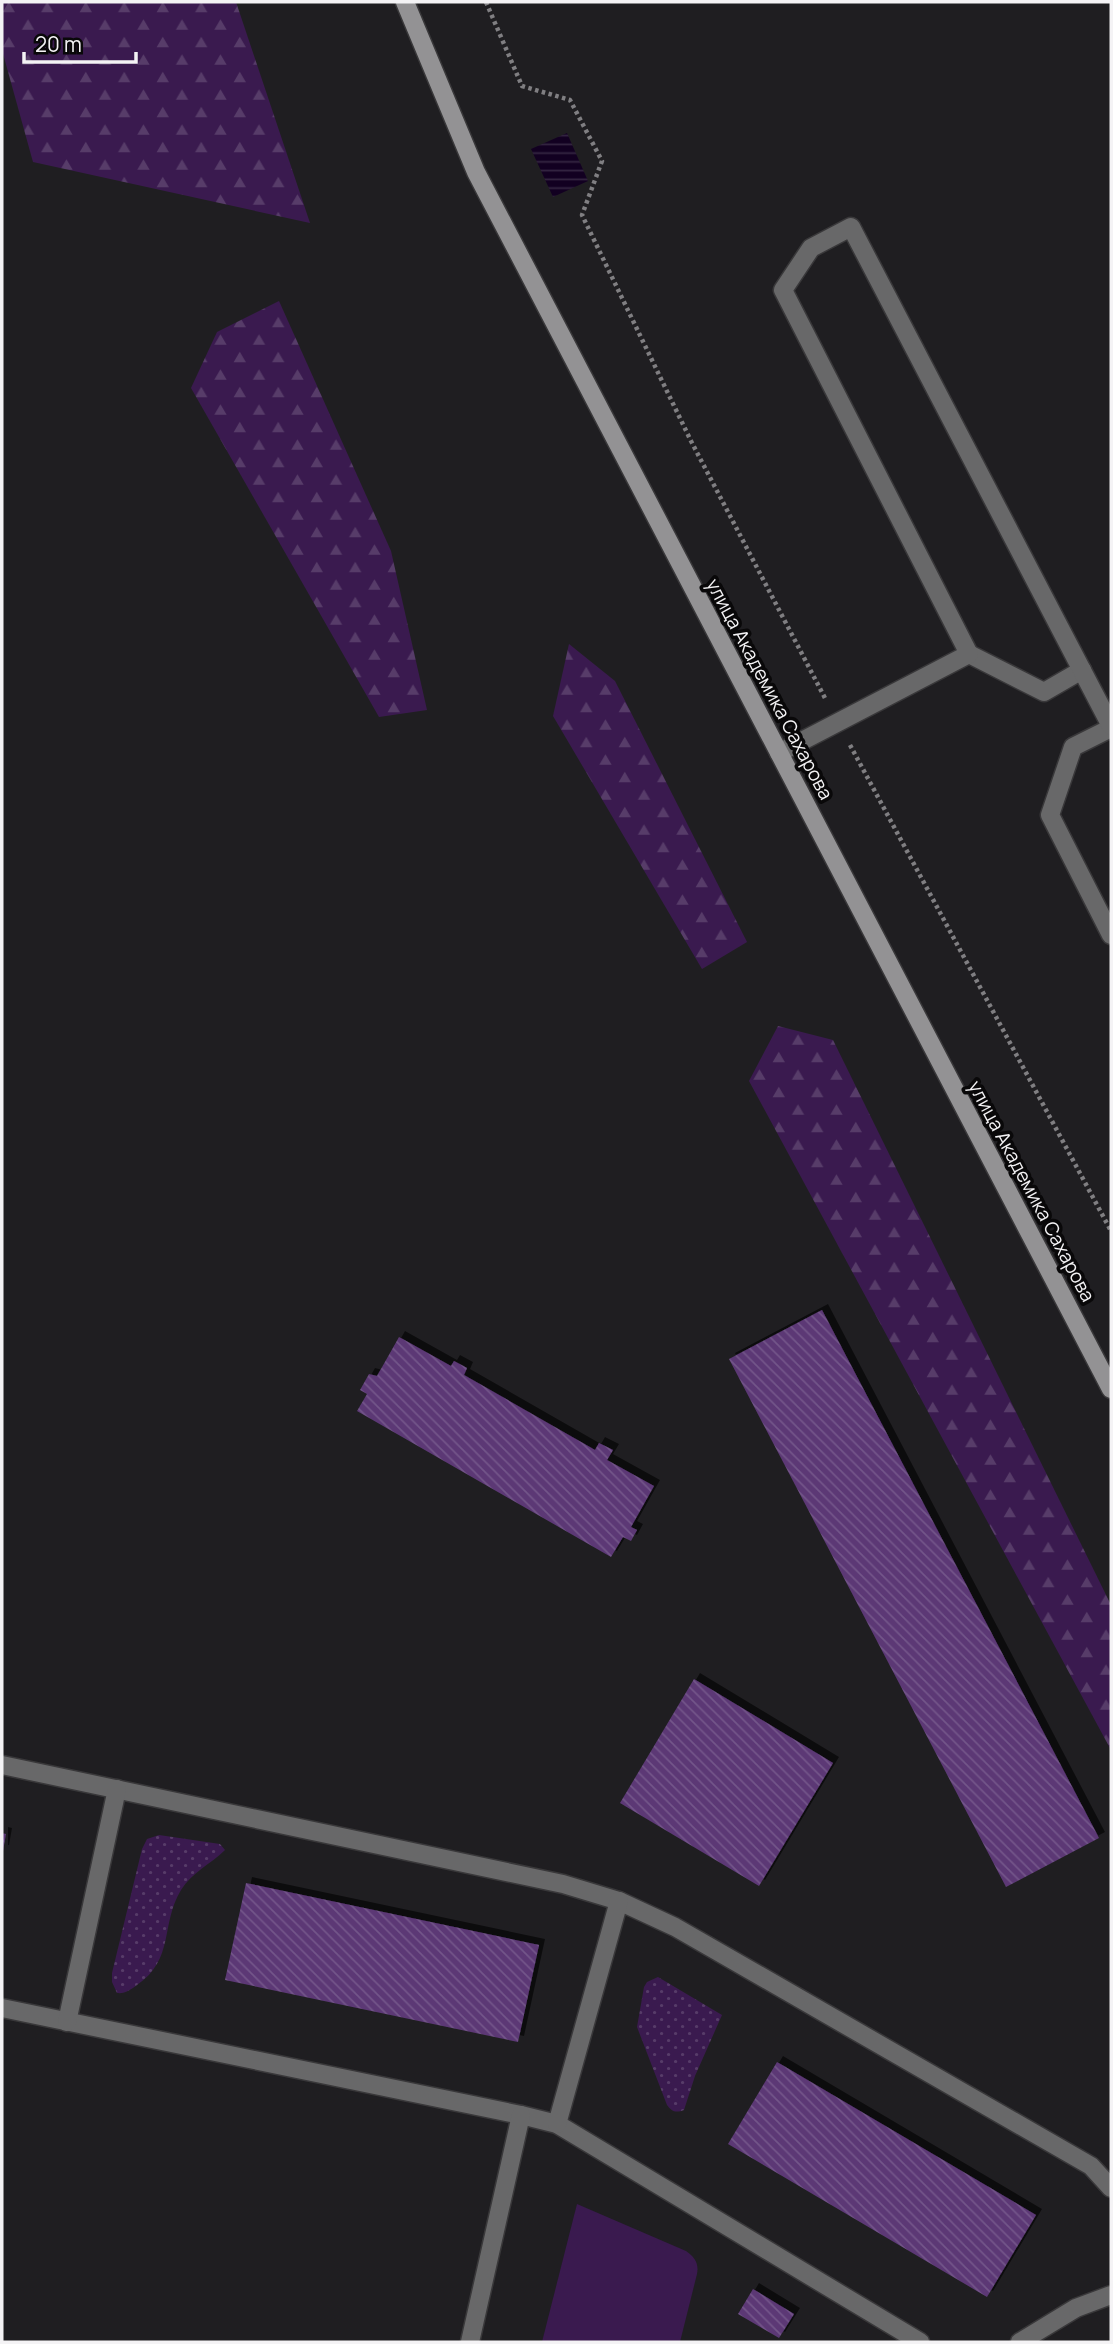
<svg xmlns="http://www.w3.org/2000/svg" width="1113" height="2344" font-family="Manrope,sans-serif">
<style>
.grass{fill:url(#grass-dots)}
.forest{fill:url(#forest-firs)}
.garden{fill:#3a1a4f}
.water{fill:url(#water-rules)}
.building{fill:url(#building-back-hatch);filter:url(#shadow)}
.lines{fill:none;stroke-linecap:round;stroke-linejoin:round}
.lane-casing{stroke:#39383a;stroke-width:21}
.street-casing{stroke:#39383a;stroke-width:21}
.secondary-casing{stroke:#39383a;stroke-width:21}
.path{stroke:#807f82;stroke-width:4.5;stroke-dasharray:3.5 3.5;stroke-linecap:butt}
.lane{stroke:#686869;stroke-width:18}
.street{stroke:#686869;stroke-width:18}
.secondary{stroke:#939294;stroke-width:18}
.labels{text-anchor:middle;stroke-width:7;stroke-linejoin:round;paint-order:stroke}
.street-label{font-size:19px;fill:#f4f3f5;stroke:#090809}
</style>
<defs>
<pattern id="grass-dots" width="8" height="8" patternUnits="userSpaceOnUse" patternTransform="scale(1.75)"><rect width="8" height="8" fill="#3a1a4f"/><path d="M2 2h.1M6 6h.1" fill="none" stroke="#573c69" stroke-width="1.8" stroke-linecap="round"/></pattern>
<pattern id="forest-firs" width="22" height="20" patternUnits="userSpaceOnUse" patternTransform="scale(1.75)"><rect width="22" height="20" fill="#3a1a4f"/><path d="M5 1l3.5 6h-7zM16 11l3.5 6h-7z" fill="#573c69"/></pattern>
<pattern id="water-rules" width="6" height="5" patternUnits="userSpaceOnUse" patternTransform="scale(1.75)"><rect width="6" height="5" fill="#120021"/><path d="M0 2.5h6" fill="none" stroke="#352642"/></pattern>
<pattern id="building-back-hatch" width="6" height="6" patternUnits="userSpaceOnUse" patternTransform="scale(1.75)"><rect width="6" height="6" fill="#5b3875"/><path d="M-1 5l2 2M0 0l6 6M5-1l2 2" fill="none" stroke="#735589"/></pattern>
<filter id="shadow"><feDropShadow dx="6" dy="-6" stdDeviation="0" flood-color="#0009"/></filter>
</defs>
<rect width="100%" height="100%" fill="#1f1e21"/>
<g class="grass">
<path d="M159 1835 220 1844 225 1850C211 1864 192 1872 181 1890 160 1925 175 1959 137 1985 130 1990 125 1994 117 1993L112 1982V1973L142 1849 147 1839Z"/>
<path d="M658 1977 722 2015 695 2076 684 2110C676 2113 672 2112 667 2105L637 2027 644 1987 647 1982Z"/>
</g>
<g class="forest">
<polygon points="2,2 236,2 310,223 33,162 2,50"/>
<polygon points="279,301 391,551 427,710 379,717 191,388 217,332"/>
<polygon points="569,644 615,681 747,942 702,969 553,716"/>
<polygon points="778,1026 833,1040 1111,1605 1111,1750 749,1081"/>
</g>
<path class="garden" d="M577 2204 686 2251C695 2257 699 2264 697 2274L680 2342H542Z"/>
<polygon class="water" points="567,133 588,181 553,197 531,149"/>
<g class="building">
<polygon points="822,1310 1099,1838 1006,1887 729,1359"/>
<polygon points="399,1337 451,1366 454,1361 467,1368 464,1375 595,1450 599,1443 613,1450 607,1460 654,1486 631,1527 637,1530 631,1541 623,1537 611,1557 357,1411 367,1394 360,1390 369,1374 377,1376"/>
<polygon points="694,1679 833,1763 759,1886 620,1803"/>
<polygon points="2,1833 6,1834 3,1851 2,1851"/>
<polygon points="246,1883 539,1945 518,2042 225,1980"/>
<polygon points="777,2062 1036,2215 987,2297 728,2144"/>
<polygon points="753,2289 794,2314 779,2338 738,2314"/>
</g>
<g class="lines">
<defs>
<g id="lane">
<polyline points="969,654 1044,692 1082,670"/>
<polyline points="1111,728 1073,747 1050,815 1111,935"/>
<polyline points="779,753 969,654 783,290 811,248 851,227 1111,726"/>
</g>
<g id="street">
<polyline points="2,1765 563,1884 619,1901 675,1927 1091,2166 1111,2188"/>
<polyline points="2,2008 521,2115 557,2124 920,2342"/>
<polyline points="67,2022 117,1789"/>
<polyline points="557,2124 619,1901"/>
<polyline points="470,2342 521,2115"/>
<polyline points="1020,2342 1076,2308 1111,2295"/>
</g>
<polyline id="secondary" points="405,2 476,172 1111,1389"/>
</defs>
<use href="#lane" class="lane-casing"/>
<use href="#street" class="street-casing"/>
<use href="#secondary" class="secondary-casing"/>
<g class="path">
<polyline points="486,2 522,86 570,100 602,161 582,215 691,441 826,700"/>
<polyline points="850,745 1111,1231"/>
</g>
<use href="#lane" class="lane"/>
<use href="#street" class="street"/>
<use href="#secondary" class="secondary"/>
</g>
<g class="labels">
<g class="street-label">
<text transform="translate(770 689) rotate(62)" y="7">улица Академика Сахарова</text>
<text transform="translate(1032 1191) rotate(62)" y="7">улица Академика Сахарова</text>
</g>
</g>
<rect width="1113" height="2344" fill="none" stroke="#f4f3f5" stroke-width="7"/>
<path d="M24 52v10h112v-10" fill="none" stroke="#f4f3f5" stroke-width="3.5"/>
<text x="35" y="52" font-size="21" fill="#f4f3f5" stroke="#090809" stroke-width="5" paint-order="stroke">20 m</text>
</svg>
